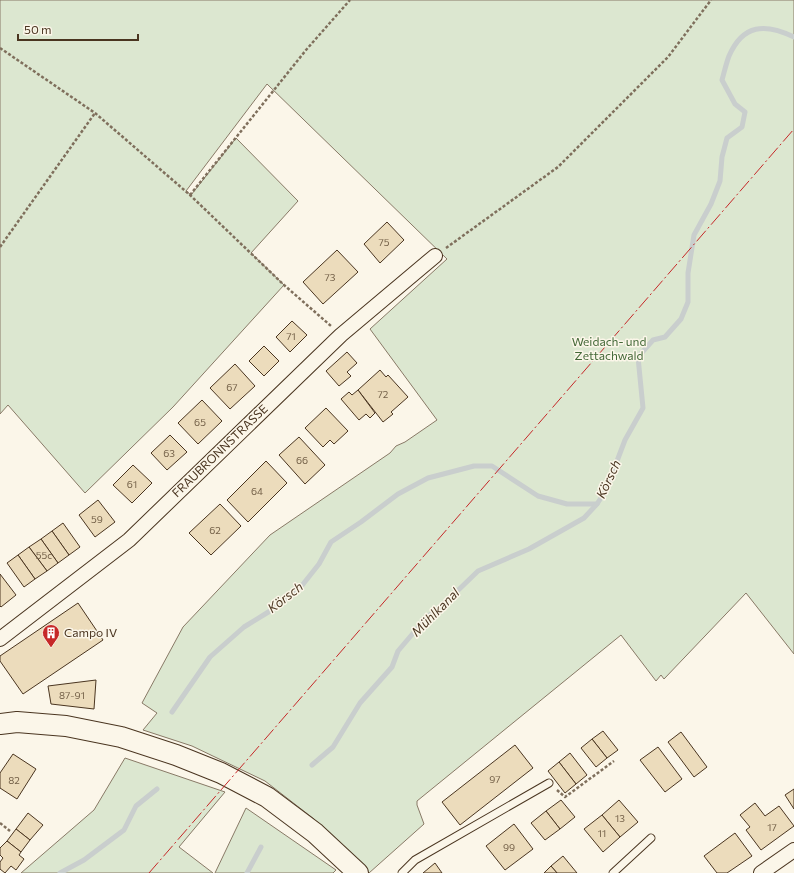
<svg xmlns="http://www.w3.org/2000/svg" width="794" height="873" font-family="Commissioner,sans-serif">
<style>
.green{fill:#dce7d0;stroke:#887966}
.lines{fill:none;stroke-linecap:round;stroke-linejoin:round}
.stream{stroke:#c9cecd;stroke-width:5}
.building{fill:#ecdcbc;stroke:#4a3520}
.service-casing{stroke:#4a3520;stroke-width:9}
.minor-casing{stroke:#4a3520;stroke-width:16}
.secondary-casing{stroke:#4a3520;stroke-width:22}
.path{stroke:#7f6f5c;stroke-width:2.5;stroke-dasharray:3 2;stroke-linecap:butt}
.service{stroke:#fbf6e9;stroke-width:7}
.minor{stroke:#fbf6e9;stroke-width:14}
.secondary{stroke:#fbf6e9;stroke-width:20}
.power{stroke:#c62828;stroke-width:1;stroke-dasharray:14 3 2 3;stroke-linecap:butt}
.labels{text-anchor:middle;stroke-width:3;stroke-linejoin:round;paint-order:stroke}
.number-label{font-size:10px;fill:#725f47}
.park-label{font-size:12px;fill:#436837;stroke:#fbf6e9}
.street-label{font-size:12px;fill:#4a3520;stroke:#fbf6e9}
.poi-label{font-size:12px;fill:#4a3520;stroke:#fbf6e9;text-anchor:start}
.water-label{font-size:13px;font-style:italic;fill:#4a3520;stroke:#fbf6e9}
</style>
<rect width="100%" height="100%" fill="#fbf6e9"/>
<g class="green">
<polygon points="0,0 794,0 794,654 746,593 664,679 661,675 656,681 621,635 417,801 417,805 424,824 369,873 314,819 265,781 192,746 143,730 157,713 142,703 183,627 270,535 390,453 396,446 405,442 437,420 370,329 447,259 267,84 186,191 191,195 236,138 298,201 251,253 284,285 173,407 85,493 8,405 0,414"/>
<polygon points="125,758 225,792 179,847 213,873 21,873 94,810"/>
<polygon points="246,808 336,870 333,873 215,873"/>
</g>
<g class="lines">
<g class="stream">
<path d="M172 712 210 657 244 627 270 611 300 588 319 564 331 542 361 522 398 494 428 478 474 466H492L538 496 567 504H597L606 490 625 440 643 408 638 357 653 340 665 337 681 319 688 302V273L694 235 711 204 720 181 722 157 727 138 742 127 745 112 735 104 722 80C724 73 726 64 729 56 743 24 765 23 794 37"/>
<polyline points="312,765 333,747 360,703 392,667 398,651 426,618 446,602 478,571 529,549 584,518 597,504"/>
<polyline points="60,873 84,860 124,830 136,806 157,789"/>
<polyline points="247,873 261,847"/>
</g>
</g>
<g class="building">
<polygon points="387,222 404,240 380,263 364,244"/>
<polygon points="337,250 358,272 323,304 303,282"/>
<polygon points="292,321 307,335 290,352 276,337"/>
<polygon points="264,346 279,361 264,376 249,361"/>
<polygon points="347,352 357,363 347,372 351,376 339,386 326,371"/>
<polygon points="235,364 255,386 230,409 210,388"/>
<polygon points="380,370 386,377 388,375 408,397 391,412 393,414 383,422 358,390"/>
<polygon points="358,390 375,413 370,418 366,414 359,420 341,399 349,392 352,395"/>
<polygon points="202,400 222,421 198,444 178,423"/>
<polygon points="326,408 348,431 334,444 330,440 323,447 305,428"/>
<polygon points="170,435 187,452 167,470 151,453"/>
<polygon points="299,437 325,465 305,484 279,455"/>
<polygon points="266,461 287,483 248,522 227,500"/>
<polygon points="133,465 152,483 132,503 113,485"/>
<polygon points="98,500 115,522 95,537 79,515"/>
<polygon points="220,504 241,526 211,555 189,533"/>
<polygon points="63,523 80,547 69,555 52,531"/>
<polygon points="52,531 69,555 58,563 41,539"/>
<polygon points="41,539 58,563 47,571 29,547"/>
<polygon points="29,547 47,571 35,579 18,555"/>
<polygon points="18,555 35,579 24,587 7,563"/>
<polygon points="0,574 16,595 1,607 0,606"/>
<polygon points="78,603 103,640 23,694 0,661 0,656"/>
<polygon points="96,680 94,709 51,704 48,686"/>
<polygon points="603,731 618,750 607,758 592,739"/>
<polygon points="681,732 707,767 694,777 668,742"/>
<polygon points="592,739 607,758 596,767 581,748"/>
<polygon points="515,745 533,768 460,825 442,802"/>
<polygon points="658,747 682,779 665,792 640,760"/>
<polygon points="570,753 587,775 576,784 559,762"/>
<polygon points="13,754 36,769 17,799 0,788 0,773"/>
<polygon points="559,762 576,784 565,793 548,771"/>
<polygon points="794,789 794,809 785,795"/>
<polygon points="561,800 575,817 560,829 546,811"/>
<polygon points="619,800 638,822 620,837 602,815"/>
<polygon points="755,803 765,816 779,806 794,826 761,850 746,830 750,827 740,815"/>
<polygon points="546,811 560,829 545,840 531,823"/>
<polygon points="28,813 43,825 30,840 16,829"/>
<polygon points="602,815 620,837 603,852 584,829"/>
<polygon points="514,824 533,849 505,870 486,846"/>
<polygon points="16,829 30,840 21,852 7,841"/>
<polygon points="735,833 752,856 727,873 717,873 704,856"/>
<polygon points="7,841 21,852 19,855 24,859 16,870 11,866 5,873 0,869 0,862 3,858 0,855 0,848"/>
<polygon points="563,856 577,873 557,873 551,866"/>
<polygon points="435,863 442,873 423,873"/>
<polygon points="551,866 557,873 544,873"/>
</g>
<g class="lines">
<defs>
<g id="service">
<polyline points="402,873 415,860 549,783"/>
<polyline points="613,873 651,838"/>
</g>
<g id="minor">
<polyline points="0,639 129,540 341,335 435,256"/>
<polyline points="761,873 794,850"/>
</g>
<polyline id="secondary" points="0,724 17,722 66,726 121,737 176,755 221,773 267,797 315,833 358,873"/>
</defs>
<use href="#service" class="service-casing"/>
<use href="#minor" class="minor-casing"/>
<use href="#secondary" class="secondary-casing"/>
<g class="path">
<polyline points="0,48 95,113 190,195 284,285 331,326"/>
<polyline points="190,195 306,50 350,0"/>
<polyline points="0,247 95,113"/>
<polyline points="446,248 558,167 668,57 711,0"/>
<polyline points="557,790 565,797 614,761"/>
<polyline points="0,823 10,831"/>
</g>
<use href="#service" class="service"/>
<use href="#minor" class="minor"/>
<use href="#secondary" class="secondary"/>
<polyline class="power" points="149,873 794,129"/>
</g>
<defs>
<symbol id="building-pin" viewBox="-11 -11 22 30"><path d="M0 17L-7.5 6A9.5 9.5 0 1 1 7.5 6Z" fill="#c62828" stroke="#fbf6e9"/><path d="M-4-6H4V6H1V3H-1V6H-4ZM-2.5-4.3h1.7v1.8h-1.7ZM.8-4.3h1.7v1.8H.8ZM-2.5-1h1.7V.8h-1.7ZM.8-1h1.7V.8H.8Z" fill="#fff"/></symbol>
</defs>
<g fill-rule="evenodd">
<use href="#building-pin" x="41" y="623" width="20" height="27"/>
</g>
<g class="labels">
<g class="number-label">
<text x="384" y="246">75</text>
<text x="330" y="281">73</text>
<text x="291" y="340">71</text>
<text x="232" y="391">67</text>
<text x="383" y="398">72</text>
<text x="200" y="426">65</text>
<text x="169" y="457">63</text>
<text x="302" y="464">66</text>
<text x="132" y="488">61</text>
<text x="257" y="495">64</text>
<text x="97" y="523">59</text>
<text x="215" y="534">62</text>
<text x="44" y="559">55c</text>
<text x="72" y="699">87-91</text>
<text x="495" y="783">97</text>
<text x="14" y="784">82</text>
<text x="620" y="822">13</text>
<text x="772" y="831">17</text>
<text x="602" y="837">11</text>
<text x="509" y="851">99</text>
</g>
<g class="park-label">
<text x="609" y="346">Weidach- und<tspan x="609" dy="14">Zettachwald</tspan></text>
</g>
<g class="street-label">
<text transform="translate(220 451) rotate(-44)" y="4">FRAUBRONNSTRASSE</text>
</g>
<g class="poi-label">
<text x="64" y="637">Campo IV</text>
</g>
<g class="water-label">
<text transform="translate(608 479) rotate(-65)" y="5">Körsch</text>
<text transform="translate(285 597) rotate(-38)" y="5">Körsch</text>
<text transform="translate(435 612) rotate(-45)" y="5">Mühlkanal</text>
</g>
</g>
<path d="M18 34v6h120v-6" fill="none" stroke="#4a3520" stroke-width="2"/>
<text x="24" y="34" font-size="12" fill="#4a3520" stroke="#fbf6e9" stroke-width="3" paint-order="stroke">50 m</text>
</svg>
